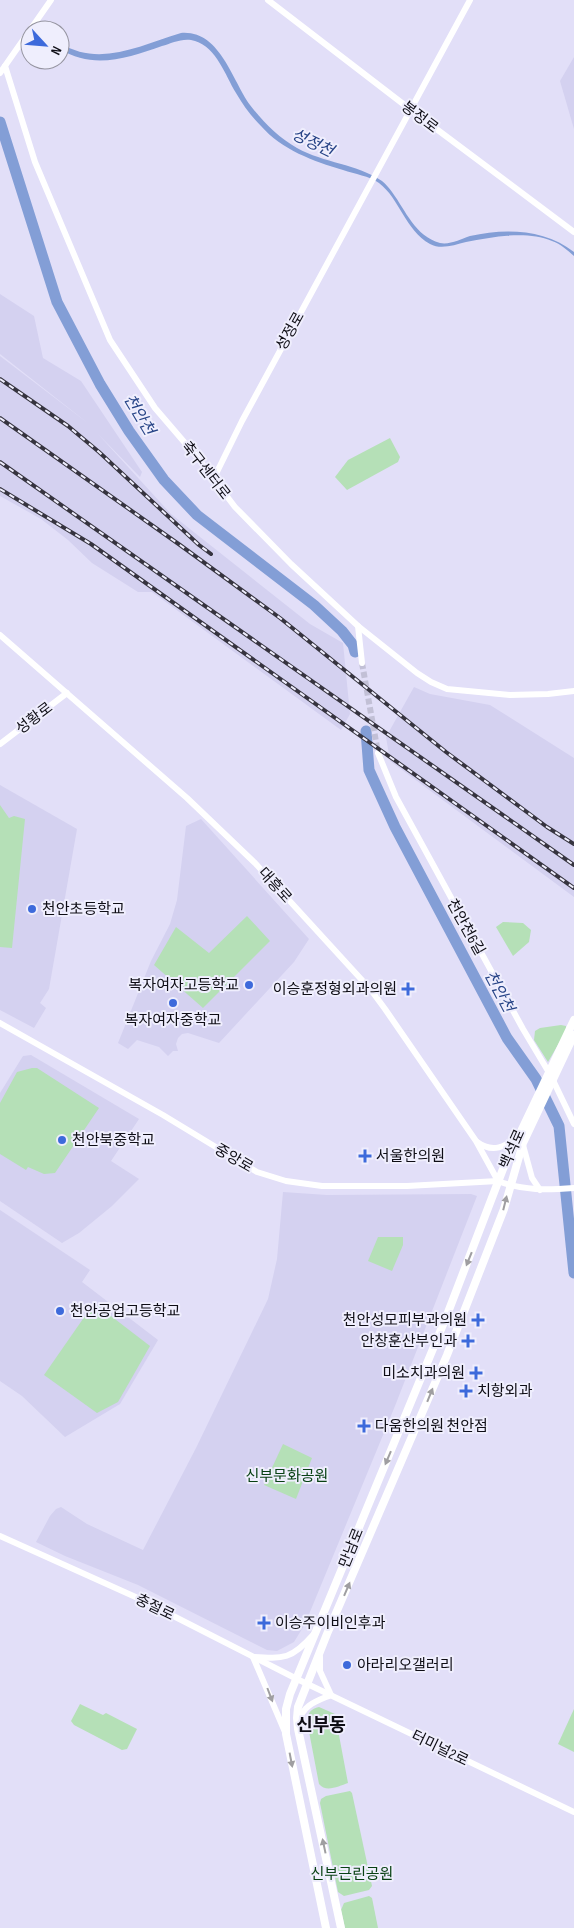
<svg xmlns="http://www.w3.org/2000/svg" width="574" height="1928" font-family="'Sofia Sans Condensed','Noto Sans KR',sans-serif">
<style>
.built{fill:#d4d1f0}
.green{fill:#b5e0b7}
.water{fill:#839ed6}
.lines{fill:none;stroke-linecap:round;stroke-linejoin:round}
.river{stroke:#839ed6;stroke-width:11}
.tertiary-tunnel{stroke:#c2c0d6;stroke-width:6;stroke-dasharray:6 3;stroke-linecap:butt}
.tertiary{stroke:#fff;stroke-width:6}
.secondary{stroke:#fff;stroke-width:8}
.rail-casing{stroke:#36343f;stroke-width:4}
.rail{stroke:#efeefd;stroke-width:2;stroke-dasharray:5.5;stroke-linecap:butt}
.oneway{fill:#9f9ea1}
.poi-dot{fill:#3d6adb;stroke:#efeefd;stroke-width:2}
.labels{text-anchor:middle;stroke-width:4;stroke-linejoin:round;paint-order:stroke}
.street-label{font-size:15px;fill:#0e0d15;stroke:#efeefd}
.poi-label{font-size:15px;fill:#0e0d15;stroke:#efeefd;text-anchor:start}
.park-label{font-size:15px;fill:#084113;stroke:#efeefd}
.water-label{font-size:16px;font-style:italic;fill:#274487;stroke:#efeefd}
.quarter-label{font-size:18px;font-weight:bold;fill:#0e0d15;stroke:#efeefd}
</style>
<rect width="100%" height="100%" fill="#e2dff8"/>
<g class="built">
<polygon points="574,57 574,129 560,81"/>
<polygon points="0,294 34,316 43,358 81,381 142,472 140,477 98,434 171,514 310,624 343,643 350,714 341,730 152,592 138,592 92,563 68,540 41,519 0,496 0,356 89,424 0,354"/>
<polygon points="414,687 430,694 490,705 574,758 574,897 390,761 386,737"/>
<polygon points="0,785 77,829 49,989 40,1003 46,1008 34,1028 0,1010"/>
<polygon points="201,819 309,939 294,962 219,1043 188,1033 182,1034 178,1038 176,1044 178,1051 173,1051 168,1056 159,1047 137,1040 128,1049 118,1043 151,961 170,924 177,900 186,826"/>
<polygon points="31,1055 139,1119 111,1161 139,1179 112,1206 79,1233 62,1243 0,1201 0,1093 23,1056"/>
<polygon points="283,1192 327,1195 471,1194 477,1196 395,1406 305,1624 294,1642 277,1651 267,1650 138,1585 65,1556 36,1542 50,1516 56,1509 61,1507 87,1524 143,1550 196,1448 268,1299 277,1259"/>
<polygon points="0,1210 90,1270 82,1282 158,1340 120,1404 65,1437 22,1396 0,1381"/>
</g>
<g class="green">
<polygon points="390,438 400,457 398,462 347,490 335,477 348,460"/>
<polygon points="0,805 9,818 14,816 25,819 12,948 0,947"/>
<polygon points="247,916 270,941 203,1008 154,965 176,927 209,953"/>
<polygon points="503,922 523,923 531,930 529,942 513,956 496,927"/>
<polygon points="561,1025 566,1026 566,1031 548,1062 534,1040 535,1031 540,1028"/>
<polygon points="32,1068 37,1068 99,1108 55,1173 44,1174 28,1167 26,1170 0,1154 0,1103 17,1072"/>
<polygon points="378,1237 403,1237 403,1245 392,1271 368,1261"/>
<polygon points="94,1303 150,1346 118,1402 97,1413 44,1375"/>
<polygon points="283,1444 312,1458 296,1499 264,1485"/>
<polygon points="80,1704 103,1715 106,1713 137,1729 127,1749 122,1750 74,1725 71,1721"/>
<path d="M319 1707 335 1714 348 1783C339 1786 326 1793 319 1784L307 1721C308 1712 311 1709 319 1707Z"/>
<polygon points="574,1709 574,1752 558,1744"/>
<polygon points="350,1791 352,1793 372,1886 369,1890 344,1896 338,1892 320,1803 321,1799 326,1796"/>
<polygon points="369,1896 372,1898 378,1928 345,1928 341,1910 344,1903"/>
</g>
<path class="water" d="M181 33C220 30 232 80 250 105 263 122 279 138 297 148 324 163 357 164 382 181 386 184 389 188 392 192 406 211 415 236 440 243 450 245 461 239 470 236 505 228 545 229 574 252V256C567 250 561 244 552 241 526 230 493 237 466 242 454 245 441 250 430 244 405 230 400 199 379 183 369 176 355 174 343 170 313 161 282 150 261 126 251 116 243 105 236 93 225 75 217 48 195 41 184 37 172 43 162 46 128 58 93 70 60 49V43C100 68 140 45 181 33Z"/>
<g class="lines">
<g class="river">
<polyline points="0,122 57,302 100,384 129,431 164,480 197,515 314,605 342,631 353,645 355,652"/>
<polyline points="366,731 369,770 395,827 507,1038 536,1079 559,1126 574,1273"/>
</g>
<polyline class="tertiary-tunnel" points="362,663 378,753"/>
<g class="tertiary">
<polyline points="268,0 411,110 574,232"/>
<polyline points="5,66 35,162 110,340 155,408 197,457 235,507 291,564 358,626 417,673 431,682 447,689 510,695 548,694 574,691"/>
<polyline points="0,73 51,0"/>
<polyline points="213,480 242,421 470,0"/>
<polyline points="358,626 362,663"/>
<polyline points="0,635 187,798 255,863 371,990 385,1009 476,1141 498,1181"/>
<polyline points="0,744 67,693"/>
<polyline points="378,753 396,797 523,1029 551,1076 574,1124"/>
<path d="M0 1023 163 1115 257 1172 286 1181 322 1186H407L498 1181C523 1191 548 1190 574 1188"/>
<path d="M477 1142C492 1153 507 1148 517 1134"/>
<polyline points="523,1145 532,1178 540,1190"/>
<polyline points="0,1536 140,1599 297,1679 574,1812"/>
<path d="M299 1722C302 1705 317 1701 331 1695L320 1671V1657"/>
<path d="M285 1732 253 1657C284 1659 292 1659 313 1635"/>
</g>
<g class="secondary">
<polyline points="326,1928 286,1734 286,1709 290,1694 447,1315 503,1169 574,1020"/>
<polyline points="341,1928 298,1729 297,1718 298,1707 327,1634 447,1355 504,1209 523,1143 574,1035"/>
</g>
<defs>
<g id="rail">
<polyline points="0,379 68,426 99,452 199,545 211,554"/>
<polyline points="0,418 180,545 280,618 446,752 547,827 574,844"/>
<polyline points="0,462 574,865"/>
<polyline points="0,489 91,544 574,888"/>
</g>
</defs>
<use href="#rail" class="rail-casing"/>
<use href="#rail" class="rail"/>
</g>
<defs><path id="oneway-solid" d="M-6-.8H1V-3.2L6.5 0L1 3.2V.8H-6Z" transform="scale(1.25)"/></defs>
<g class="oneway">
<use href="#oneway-solid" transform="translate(505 1203) rotate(-76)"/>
<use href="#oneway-solid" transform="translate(469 1259) rotate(112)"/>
<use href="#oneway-solid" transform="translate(430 1395) rotate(-68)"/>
<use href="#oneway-solid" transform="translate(388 1458) rotate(113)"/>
<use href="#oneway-solid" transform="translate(347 1589) rotate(-67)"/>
<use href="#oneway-solid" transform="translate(270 1695) rotate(69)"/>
<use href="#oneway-solid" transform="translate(291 1760) rotate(79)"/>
<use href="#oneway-solid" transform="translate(324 1846) rotate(-102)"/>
</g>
<g class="poi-dot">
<circle cx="32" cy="909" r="5"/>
<circle cx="249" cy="985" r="5"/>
<path d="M405.5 981.5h5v5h5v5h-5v5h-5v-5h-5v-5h5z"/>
<circle cx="173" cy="1003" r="5"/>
<circle cx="62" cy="1140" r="5"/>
<path d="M362.5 1148.5h5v5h5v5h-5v5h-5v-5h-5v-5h5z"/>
<circle cx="60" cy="1311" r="5"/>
<path d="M475.5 1312.5h5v5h5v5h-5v5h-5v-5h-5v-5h5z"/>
<path d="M465.5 1333.5h5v5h5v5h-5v5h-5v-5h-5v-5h5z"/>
<path d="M473.5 1365.5h5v5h5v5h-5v5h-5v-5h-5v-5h5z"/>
<path d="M463.5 1383.5h5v5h5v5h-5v5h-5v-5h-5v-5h5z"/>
<path d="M361.5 1418.5h5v5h5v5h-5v5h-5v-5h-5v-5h5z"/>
<path d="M261.5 1615.5h5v5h5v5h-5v5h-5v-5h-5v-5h5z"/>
<circle cx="347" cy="1665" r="5"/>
</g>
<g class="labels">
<g class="street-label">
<text transform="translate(420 117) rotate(37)" y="5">봉정로</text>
<text transform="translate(290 331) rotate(-61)" y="5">성정로</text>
<text transform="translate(206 470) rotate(52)" y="5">축구센터로</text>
<text transform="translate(34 718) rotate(-37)" y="5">성황로</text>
<text transform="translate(275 885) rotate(48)" y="5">대흥로</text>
<text transform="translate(466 927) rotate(61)" y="5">천안천6길</text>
<text transform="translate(512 1149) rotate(-66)" y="5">백석로</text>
<text transform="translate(234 1158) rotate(30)" y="5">중앙로</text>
<text transform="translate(351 1548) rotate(-68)" y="5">만남로</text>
<text transform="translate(155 1607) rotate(26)" y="5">충절로</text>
<text transform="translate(440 1748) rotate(26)" y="5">터미널2로</text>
</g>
<g class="poi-label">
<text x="42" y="914">천안초등학교</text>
<text x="239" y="990" text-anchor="end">복자여자고등학교</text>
<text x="397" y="994" text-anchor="end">이승훈정형외과의원</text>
<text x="173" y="1025" text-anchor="middle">복자여자중학교</text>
<text x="72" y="1145">천안북중학교</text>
<text x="376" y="1161">서울한의원</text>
<text x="70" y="1316">천안공업고등학교</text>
<text x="467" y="1325" text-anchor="end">천안성모피부과의원</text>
<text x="457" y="1346" text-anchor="end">안창훈산부인과</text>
<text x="465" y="1378" text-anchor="end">미소치과의원</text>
<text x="477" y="1396">치항외과</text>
<text x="375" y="1431">다움한의원 천안점</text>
<text x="275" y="1628">이승주이비인후과</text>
<text x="357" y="1670">아라리오갤러리</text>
</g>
<g class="park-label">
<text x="287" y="1481">신부문화공원</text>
<text x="352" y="1879">신부근린공원</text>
</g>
<g class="water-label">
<text transform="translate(313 142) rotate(26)" y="6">성정천</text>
<text transform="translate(140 414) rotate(59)" y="6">천안천</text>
<text transform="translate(500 991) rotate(62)" y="6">천안천</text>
</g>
<g class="quarter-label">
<text x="321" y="1731">신부동</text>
</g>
</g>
<g transform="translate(45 45) rotate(116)"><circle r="24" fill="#efeefd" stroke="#9594a0"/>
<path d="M0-4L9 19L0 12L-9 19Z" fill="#3d6adb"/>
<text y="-8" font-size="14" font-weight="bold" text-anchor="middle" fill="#0e0d15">N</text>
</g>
</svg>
